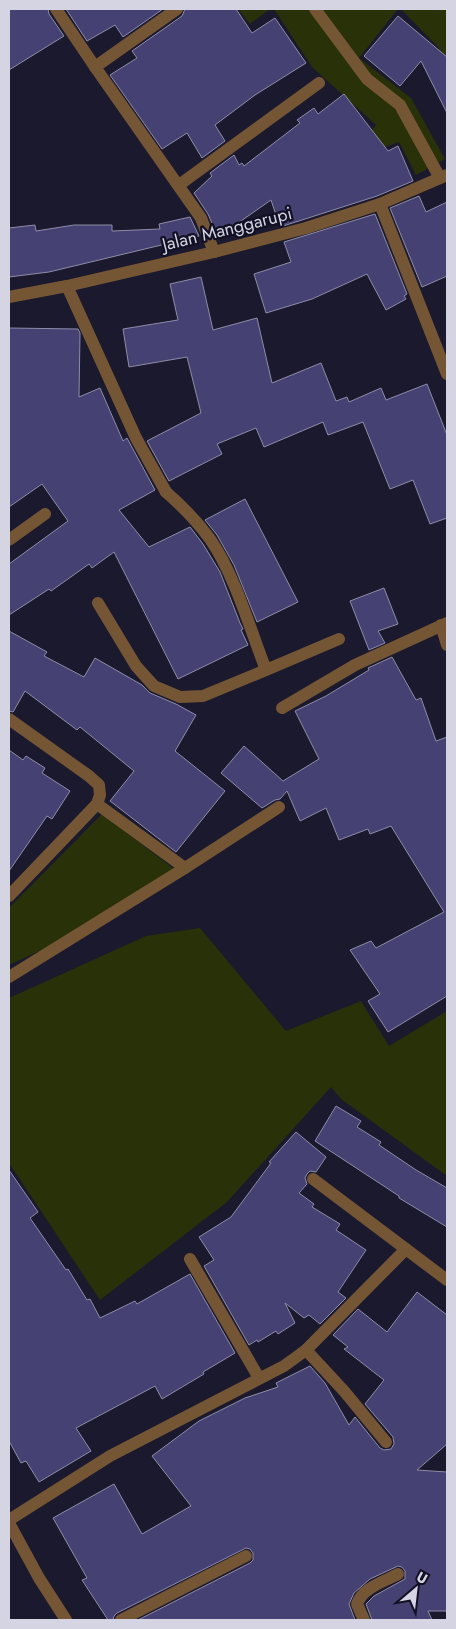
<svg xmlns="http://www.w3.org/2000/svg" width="456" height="1629" font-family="Jost,sans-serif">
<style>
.green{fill:#283107}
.building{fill:#464173;stroke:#8e8da8}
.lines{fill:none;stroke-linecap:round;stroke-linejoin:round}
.lane{stroke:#755634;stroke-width:12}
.street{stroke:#755634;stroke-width:12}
.labels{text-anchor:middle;stroke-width:4.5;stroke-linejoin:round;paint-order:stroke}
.street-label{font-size:18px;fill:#d4d4e3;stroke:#121024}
</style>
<rect width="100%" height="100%" fill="#1b192e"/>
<g class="green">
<polygon points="238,9 270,9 250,24"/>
<polygon points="274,9 398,9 359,58 411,98 445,159 416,175 399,142 374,151 365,138 376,125 312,67"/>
<polygon points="401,9 447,9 447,54 443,57 438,47"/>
<polygon points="102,814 178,872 111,918 9,965 9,908"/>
<polygon points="200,928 286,1031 361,1001 389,1046 447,1011 447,1176 341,1099 331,1087 227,1202 100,1300 9,1163 9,998 146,936"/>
</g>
<g class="building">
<polygon points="9,9 48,9 49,14 64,36 9,70"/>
<polygon points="66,9 163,9 123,37 115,25 87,41"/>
<polygon points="185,9 236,9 252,33 275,18 306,63 255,95 215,125 225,141 202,158 187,133 162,149 110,75 137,58 132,51 182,16"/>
<polygon points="398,16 447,57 447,113 421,61 400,86 364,56"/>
<polygon points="344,94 388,151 398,146 413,181 377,196 280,227 271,200 218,237 208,214 194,193 212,176 210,173 234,155 239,165 242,163 244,166 300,123 297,120 314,108 318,114"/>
<polygon points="419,196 426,212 447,202 447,276 422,287 390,208"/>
<polygon points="375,214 407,294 404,296 406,299 386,310 367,274 312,299 266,313 254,274 291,262 284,242"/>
<polygon points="190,217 199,236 49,272 9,277 9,228 35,225 36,231 74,225 112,225 112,231 160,229 159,224"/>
<polygon points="201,277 213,330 257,318 272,383 321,363 336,401 347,397 349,402 381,388 386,400 427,384 447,435 447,518 430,524 413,480 390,489 363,422 328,435 323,422 264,447 256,428 217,444 222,454 169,481 147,441 201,413 187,357 129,367 123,329 178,320 170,284"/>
<polygon points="9,328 78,329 80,333 79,397 100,388 123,441 127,438 155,490 119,510 149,547 190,527 203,544 220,572 240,623 243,629 241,630 248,645 178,679 114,552 92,568 89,564 51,591 49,589 9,615 9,564 68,521 42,484 9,507"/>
<polygon points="245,499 298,602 257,622 234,565 217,535 205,520"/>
<polygon points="384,588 398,624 378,631 385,643 369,650 350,601"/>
<polygon points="9,631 47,652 44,656 84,677 95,658 142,685 150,693 176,704 196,715 175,751 225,791 176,852 110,801 134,771 80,727 77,730 25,691 13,712 9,711"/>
<polygon points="392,657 416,700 421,698 436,741 447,737 447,996 388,1032 368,1001 380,994 350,950 371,941 376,948 444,912 391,826 370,834 368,829 339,840 326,808 300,821 287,791 280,799 275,800 262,808 221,773 244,746 283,781 319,759 295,711 326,696 369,670 368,668"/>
<polygon points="9,750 23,760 26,756 45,768 42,773 70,791 52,819 47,816 9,871"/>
<polygon points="336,1106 361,1121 357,1127 381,1142 379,1145 416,1170 447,1188 447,1227 399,1198 399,1196 315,1141"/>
<polygon points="296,1132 326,1157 316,1172 310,1171 307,1174 305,1178 307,1184 299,1193 314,1204 312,1207 340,1224 336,1230 366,1250 338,1292 346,1298 320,1324 309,1315 304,1318 285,1303 295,1323 278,1334 276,1331 258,1342 257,1340 249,1345 204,1266 214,1260 199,1237 231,1217 271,1163 269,1162"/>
<polygon points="9,1170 38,1212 30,1218 66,1270 68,1269 87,1300 90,1299 100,1318 135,1301 137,1304 190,1274 235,1353 203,1372 204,1374 162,1399 155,1386 76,1428 91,1451 39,1482 26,1461 21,1463 9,1441"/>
<polygon points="417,1292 447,1315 447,1444 417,1470 447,1472 447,1611 428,1611 432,1620 372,1620 366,1604 374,1596 405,1579 405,1571 402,1567 398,1566 370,1579 354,1593 349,1604 355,1620 138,1620 250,1563 253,1560 253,1553 250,1549 246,1548 117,1613 114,1616 113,1620 108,1620 82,1580 87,1578 53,1518 114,1484 142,1534 191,1506 152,1456 199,1421 245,1398 278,1387 276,1383 310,1366 325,1383 349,1425 355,1417 380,1448 384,1450 391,1449 394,1444 393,1437 365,1404 384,1380 344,1349 348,1347 333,1335 358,1309 387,1332"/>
</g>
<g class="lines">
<g class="lane">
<path d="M166 492C182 506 197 521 210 539 235 575 250 629 266 670L339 639"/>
<polyline points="98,603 136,666 154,686 180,697 203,696 266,670"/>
</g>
<g class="street">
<polyline points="56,9 95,67 201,218 214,252"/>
<polyline points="315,9 367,79 400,105 440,178"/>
<polyline points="95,67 177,9"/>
<polyline points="179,185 319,83"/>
<polyline points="380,204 447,374"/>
<polyline points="67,286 136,438 166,492"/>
<polyline points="9,297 67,286 214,252 306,228 380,204 447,175"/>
<polyline points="9,540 45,514"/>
<polyline points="441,625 447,645"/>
<polyline points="282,708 355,665 447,623"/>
<polyline points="9,719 89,776 99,785 100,795 97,804 9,896"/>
<polyline points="97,804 185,868"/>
<polyline points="9,977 185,868 279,807"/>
<polyline points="313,1179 447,1280"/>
<polyline points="190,1259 259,1378"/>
<polyline points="306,1350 344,1391 386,1442"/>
<polyline points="9,1520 110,1456 284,1366 306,1350 406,1249"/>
<polyline points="9,1523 39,1578 66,1620"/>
<polyline points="121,1620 246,1556"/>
<path d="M364 1620 357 1604C363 1587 384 1582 398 1574"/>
</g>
</g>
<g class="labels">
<g class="street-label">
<text transform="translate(227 229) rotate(-14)" y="6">Jalan Manggarupi</text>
</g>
</g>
<rect width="456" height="1629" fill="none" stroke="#d4d4e3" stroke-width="20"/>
<g transform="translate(416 1589) rotate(28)" stroke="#121024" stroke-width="4" paint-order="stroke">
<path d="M0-4L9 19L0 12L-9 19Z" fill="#d4d4e3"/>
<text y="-8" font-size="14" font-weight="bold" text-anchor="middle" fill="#d4d4e3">U</text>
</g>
</svg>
